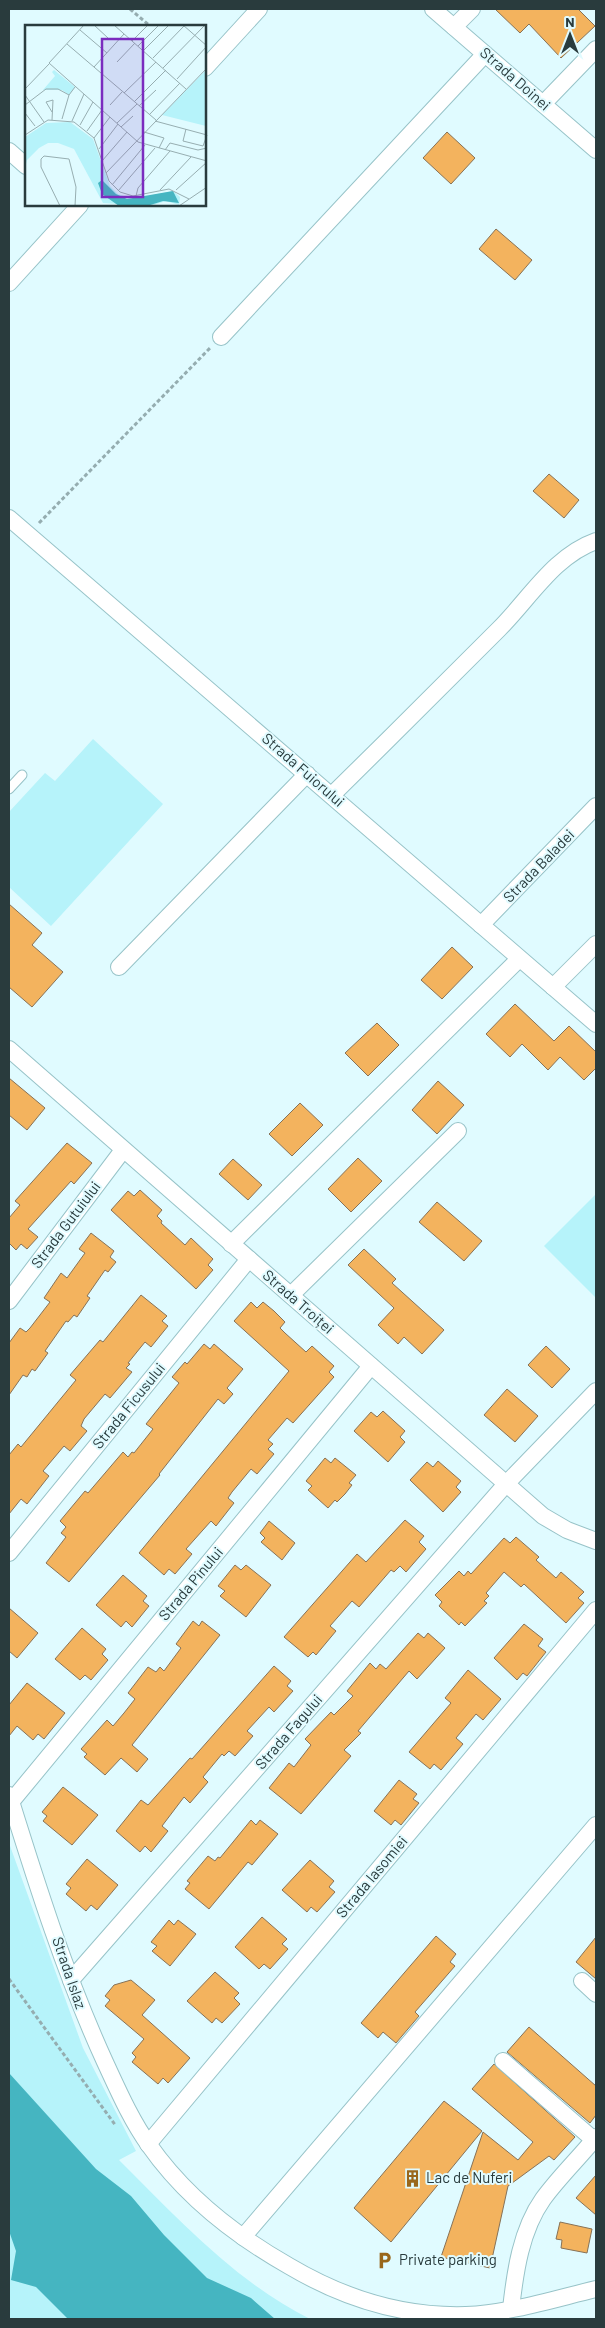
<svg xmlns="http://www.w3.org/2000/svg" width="605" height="2328" font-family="Barlow,sans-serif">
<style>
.green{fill:#b6f3fa}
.water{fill:#45b5c1}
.building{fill:#f3b35e;stroke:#877257}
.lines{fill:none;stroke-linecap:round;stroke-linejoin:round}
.service-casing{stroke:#97c3c8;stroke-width:11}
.minor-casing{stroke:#97c3c8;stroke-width:18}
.path{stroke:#95adb0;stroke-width:3;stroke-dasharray:4 2.5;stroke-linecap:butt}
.service{stroke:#fff;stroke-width:9}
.minor{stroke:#fff;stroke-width:16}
.labels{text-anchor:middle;stroke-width:4;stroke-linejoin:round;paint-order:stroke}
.street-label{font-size:15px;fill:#293b3d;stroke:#e0fbff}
.poi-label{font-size:15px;fill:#293b3d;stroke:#e0fbff;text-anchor:start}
.inset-road{fill:none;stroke:#97aeb1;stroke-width:1}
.view{fill:#7b2cbf;fill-opacity:0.15;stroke:#7b2cbf;stroke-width:2.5}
.inset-edge{fill:none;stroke:#293b3d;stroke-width:2.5}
</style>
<rect width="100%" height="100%" fill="#e0fbff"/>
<g class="green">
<polygon points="93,739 163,804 51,926 9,887 9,812 45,773 55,781"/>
<polygon points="596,1194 596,1298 544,1246"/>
<path d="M9 1843 83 2048 136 2151 119 2160C177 2218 236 2282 310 2319H9Z"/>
</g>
<polygon class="water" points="9,2073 96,2169 131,2196 164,2235 207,2278 251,2298 275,2319 68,2319 36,2287 11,2280 16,2251 9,2231"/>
<g class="building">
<polygon points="495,9 578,9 595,26 561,58 529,24 520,33"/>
<polygon points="447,132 475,158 451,184 423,158"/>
<polygon points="496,229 532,260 515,280 479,249"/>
<polygon points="549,474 579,500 564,518 533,491"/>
<polygon points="9,904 42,933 32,945 63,972 32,1007 9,987"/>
<polygon points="452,947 473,967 442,999 421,980"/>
<polygon points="515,1004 554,1041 569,1026 596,1052 596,1068 584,1080 560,1057 548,1070 522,1044 510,1057 486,1034"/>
<polygon points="377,1023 399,1045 368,1076 345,1053"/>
<polygon points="9,1078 45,1108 27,1130 9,1115"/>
<polygon points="438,1081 464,1105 437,1134 412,1110"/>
<polygon points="300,1103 323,1125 292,1156 269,1134"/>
<polygon points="67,1143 92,1163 74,1184 71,1181 28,1229 38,1237 27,1249 21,1244 16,1250 9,1243 9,1218 20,1205 15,1201"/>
<polygon points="358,1158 382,1181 351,1212 328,1189"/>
<polygon points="233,1159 262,1185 248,1200 219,1174"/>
<polygon points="140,1190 162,1210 157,1216 162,1221 161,1223 185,1245 191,1238 213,1259 208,1265 213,1270 196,1289 111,1210 128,1191 134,1196"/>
<polygon points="437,1202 482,1241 464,1261 419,1222"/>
<polygon points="91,1233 114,1251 110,1257 116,1262 108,1272 105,1270 87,1296 90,1298 77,1317 74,1315 68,1322 66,1321 45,1351 48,1353 35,1371 32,1369 27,1377 23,1375 9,1395 9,1343 20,1328 26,1332 30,1328 50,1302 44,1298 61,1273 67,1278 85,1253 79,1249"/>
<polygon points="364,1249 396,1279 392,1283 444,1330 422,1354 404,1337 398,1344 378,1325 394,1308 348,1265"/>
<polygon points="141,1295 167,1316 162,1321 168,1326 151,1347 145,1342 128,1363 130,1364 126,1368 132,1372 110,1398 105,1394 84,1419 81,1426 87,1431 70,1451 64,1446 43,1471 49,1476 27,1504 21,1499 9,1514 9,1455 18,1444 21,1447 76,1380 70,1375 100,1340 103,1342"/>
<polygon points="251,1302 257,1308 263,1302 274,1311 285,1322 280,1328 285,1333 306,1352 312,1346 334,1366 329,1372 334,1377 293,1423 287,1418 268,1440 273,1444 268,1449 274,1454 257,1474 251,1469 232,1492 228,1498 234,1503 216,1526 211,1521 186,1549 192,1554 175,1574 169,1569 164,1575 139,1553 289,1371 234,1321"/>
<polygon points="204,1344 210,1349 214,1344 243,1369 227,1388 233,1394 224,1404 218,1399 159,1474 160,1475 69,1582 46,1563 66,1537 61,1533 66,1527 60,1521 85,1491 88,1493 123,1452 128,1457 132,1452 134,1453 153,1429 146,1424 179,1383 172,1377 185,1362 187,1364"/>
<polygon points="546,1346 570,1369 552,1388 528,1365"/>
<polygon points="507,1389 538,1416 515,1442 484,1415"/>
<polygon points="383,1411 405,1431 400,1437 405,1442 388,1462 354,1431 371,1412 377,1417"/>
<polygon points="325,1458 331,1463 335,1458 356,1475 349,1483 352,1485 345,1494 337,1502 335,1500 328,1508 308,1490 312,1486 306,1481"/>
<polygon points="438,1461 461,1481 456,1487 461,1492 443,1512 410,1480 427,1462 433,1467"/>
<polygon points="405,1520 424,1536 419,1542 426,1549 406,1572 400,1566 394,1572 391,1570 359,1607 352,1601 330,1626 336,1631 316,1655 313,1652 308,1657 284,1637 357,1554 366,1562"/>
<polygon points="269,1521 295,1543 282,1560 261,1542 265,1538 260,1533"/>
<polygon points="516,1537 539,1557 536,1560 556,1578 561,1572 584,1592 578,1598 584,1603 566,1623 524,1584 521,1587 504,1572 486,1593 489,1596 484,1601 487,1603 465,1626 461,1622 459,1625 439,1606 442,1602 435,1595 459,1571 464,1576 468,1571 471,1574 504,1538 510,1543"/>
<polygon points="235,1565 241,1570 246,1565 271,1585 246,1617 220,1596 225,1591 218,1586"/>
<polygon points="123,1575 147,1596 143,1601 149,1606 132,1627 126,1621 121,1627 96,1605"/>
<polygon points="9,1608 38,1633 17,1658 9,1651"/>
<polygon points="193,1621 199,1626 202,1621 220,1635 132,1745 148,1759 137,1772 121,1758 105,1775 84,1757 87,1754 81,1749 107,1720 113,1726 124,1713 135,1699 128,1693 148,1667 156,1672 160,1667 164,1671 181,1648 176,1644"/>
<polygon points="524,1624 543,1639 538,1646 546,1652 527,1676 523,1673 517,1680 494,1658"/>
<polygon points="82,1628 106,1649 102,1654 108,1660 91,1680 85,1675 80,1680 55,1659"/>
<polygon points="418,1633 424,1638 428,1633 445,1648 417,1679 409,1671 358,1731 361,1733 344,1750 351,1756 301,1814 269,1788 289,1763 294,1767 311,1745 305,1739 331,1712 334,1715 353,1696 347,1691 370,1663 376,1669 380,1664 386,1669"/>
<polygon points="274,1666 291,1681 287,1686 293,1691 274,1712 269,1707 247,1731 253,1736 235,1756 229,1751 224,1756 222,1754 203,1777 208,1782 190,1803 184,1797 162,1826 168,1831 151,1852 145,1846 140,1852 116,1831 141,1800 148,1805 190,1758 192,1759"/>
<polygon points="468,1670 501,1699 483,1720 476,1714 456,1738 463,1744 441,1770 434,1764 430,1769 409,1752 451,1703 445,1698"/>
<polygon points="27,1683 65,1713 44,1739 38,1734 33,1740 17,1726 9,1736 9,1705"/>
<polygon points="399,1780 417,1794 413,1799 419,1803 401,1825 395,1820 391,1825 374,1811"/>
<polygon points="63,1787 98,1815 72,1845 43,1821 47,1816 42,1812"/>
<polygon points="251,1820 256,1825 260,1820 278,1834 252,1865 248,1862 209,1909 185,1889 190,1883 187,1881 208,1856 215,1861 218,1857 220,1858"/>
<polygon points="87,1859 118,1885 97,1910 91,1905 86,1911 66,1894 71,1888 66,1884"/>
<polygon points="310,1860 334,1881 329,1887 335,1892 317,1912 311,1907 307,1912 282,1890"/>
<polygon points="262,1917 287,1939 282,1944 288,1949 270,1969 264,1964 259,1969 235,1947"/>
<polygon points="169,1920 174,1925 178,1920 196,1934 170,1966 152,1951 157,1946 151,1942"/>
<polygon points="436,1936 456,1954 450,1962 455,1966 415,2012 419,2016 396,2043 383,2032 378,2038 361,2023"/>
<polygon points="596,1937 596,1979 576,1962"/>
<polygon points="215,1972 239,1993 234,1998 240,2004 222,2023 216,2018 212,2023 187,2001"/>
<polygon points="131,1980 155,2000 142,2015 190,2058 168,2083 163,2078 158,2084 132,2062 136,2057 132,2053 144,2039 105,2006 110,2000 105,1996 114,1985"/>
<polygon points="529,2027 596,2086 596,2115 590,2123 507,2052"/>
<polygon points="494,2064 575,2137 554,2160 549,2156 508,2186 490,2268 441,2257 483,2132 518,2160 533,2142 472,2089"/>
<polygon points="444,2101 482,2131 391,2242 354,2208"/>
<polygon points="596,2175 596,2215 576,2198"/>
<polygon points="560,2222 592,2229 587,2253 561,2248 562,2240 556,2239"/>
</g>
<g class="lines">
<defs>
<polyline id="service" points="9,789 22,775"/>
<g id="minor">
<polyline points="433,9 596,150"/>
<polyline points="454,27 472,9"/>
<polyline points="205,68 259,9"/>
<polyline points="543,104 596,49"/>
<polyline points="9,151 26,166"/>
<polyline points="9,283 80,205"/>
<polyline points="221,337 485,54"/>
<polyline points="9,518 596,1024"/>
<path d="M332 795C388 740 444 684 499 629 530 598 554 556 596 541"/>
<polyline points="481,925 596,806"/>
<polyline points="119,967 307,774"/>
<polyline points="553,987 596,944"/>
<polyline points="9,1049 543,1516 567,1530 596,1541"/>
<polyline points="231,1244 519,959"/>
<polyline points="291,1295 458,1131"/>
<polyline points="9,1301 123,1150"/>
<polyline points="9,1553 249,1259"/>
<path d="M9 1795C37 1885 66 1977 105 2062 118 2090 131 2120 149 2145 184 2195 236 2236 289 2266 343 2298 402 2317 466 2315 510 2313 554 2299 596 2289"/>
<polyline points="11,1802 371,1366"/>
<polyline points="71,1980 506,1484 596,1391"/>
<polyline points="582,1981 596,1994"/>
<polyline points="503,2061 594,2140"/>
<polyline points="148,2144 596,1610"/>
<polyline points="243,2237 596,1825"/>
<path d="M511 2309C515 2272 521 2230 543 2199 559 2177 579 2158 596 2137"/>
</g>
</defs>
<use href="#service" class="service-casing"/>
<use href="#minor" class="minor-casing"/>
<g class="path">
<polyline points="130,9 150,26"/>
<polyline points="39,523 211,347"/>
<polyline points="9,1979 116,2126"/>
</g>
<use href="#service" class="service"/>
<use href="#minor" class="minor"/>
</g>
<defs>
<symbol id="building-bare" viewBox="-9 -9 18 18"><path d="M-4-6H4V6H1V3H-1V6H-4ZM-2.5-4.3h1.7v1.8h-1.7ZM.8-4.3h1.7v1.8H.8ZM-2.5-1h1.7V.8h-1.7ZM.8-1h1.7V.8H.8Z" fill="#99671b" stroke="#e0fbff" stroke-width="2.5" paint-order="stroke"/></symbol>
<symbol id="parking-bare" viewBox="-9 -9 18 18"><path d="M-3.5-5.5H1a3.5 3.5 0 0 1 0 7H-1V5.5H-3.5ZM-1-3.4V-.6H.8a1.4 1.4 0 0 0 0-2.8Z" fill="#99671b" stroke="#e0fbff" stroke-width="2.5" paint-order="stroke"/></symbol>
</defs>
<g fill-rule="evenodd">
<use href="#building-bare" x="400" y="2166" width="25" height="25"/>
<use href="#parking-bare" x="372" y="2248" width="25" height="25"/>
</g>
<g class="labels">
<g class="street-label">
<text transform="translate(515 79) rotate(41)" y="5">Strada Doinei</text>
<text transform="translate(303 770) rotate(41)" y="5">Strada Fuiorului</text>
<text transform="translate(539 866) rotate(-46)" y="5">Strada Baladei</text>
<text transform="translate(66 1225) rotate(-53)" y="5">Strada Gutuiului</text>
<text transform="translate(298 1302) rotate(41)" y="5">Strada Troiței</text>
<text transform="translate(129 1406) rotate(-51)" y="5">Strada Ficusului</text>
<text transform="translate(191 1584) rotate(-50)" y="5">Strada Pinului</text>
<text transform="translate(289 1732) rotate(-49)" y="5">Strada Fagului</text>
<text transform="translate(372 1877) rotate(-50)" y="5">Strada Iasomiei</text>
<text transform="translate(69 1973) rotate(71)" y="5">Strada Islaz</text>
</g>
<g class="poi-label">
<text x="426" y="2183">Lac de Nuferi</text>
<text x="399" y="2265">Private parking</text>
</g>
</g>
<g transform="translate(25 25)">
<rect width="181" height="181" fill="#e0fbff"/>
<path d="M29 45 50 62 44 70 37 65H18L30 51 27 47ZM181 45V101L137 90ZM45 97 68 114 85 161 93 169 107 174 148 166 155 172 154 180 141 176 125 181 78 178 49 124 33 118H23L14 123 2 135 0 143V112L21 98Z" fill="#b6f3fa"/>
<path d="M77 155 91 169 102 174 148 166 154 178 138 176 122 181H94L77 169 73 158Z" fill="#45b5c1"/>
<path class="inset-road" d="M59 0 24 38 113 117 182 136M69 0 83 13M89 0 161 64M158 0 182 21M55 5 82 28M107 16 123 0M42 19 131 95M113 21 134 0M119 25 144 0M128 33 159 1M92 37 110 18M69 42 99 9M138 43 180 0M152 54 182 21M0 64 24 39M99 68 131 37M0 70 19 97M109 77 141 45M0 80 21 64H33L44 70M85 80 97 67M114 81 131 65M27 87 21 77 28 75 27 95M0 88 10 101M124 90 155 58M37 94 44 70 50 62M47 96 59 69M130 96 182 110M92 98 112 79M55 100 68 77M96 102 108 91M161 104 158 116 178 121 182 110M62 106 77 85M119 107 139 113 134 123M0 110 23 95 49 97 69 113 84 156 95 167 108 171 144 164 164 174M69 113 85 92M74 124 93 99M140 125 145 118 173 125 182 123M77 136 102 107M81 148 182 43M87 160 120 120M135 165 166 132M151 165 182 137M93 166 130 123M111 171 113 163 145 126M35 181 16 142V134L19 131 44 134 51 162 50 181M154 181 182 162"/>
<path class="view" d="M77 14H118V172H77Z"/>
<rect width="181" height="181" class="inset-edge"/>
</g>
<rect width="605" height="2328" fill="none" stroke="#293b3d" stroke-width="20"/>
<g transform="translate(570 35)" stroke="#e0fbff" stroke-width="4" paint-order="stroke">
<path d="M0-4L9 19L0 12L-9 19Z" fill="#293b3d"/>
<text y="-8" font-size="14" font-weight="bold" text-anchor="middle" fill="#293b3d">N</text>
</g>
</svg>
